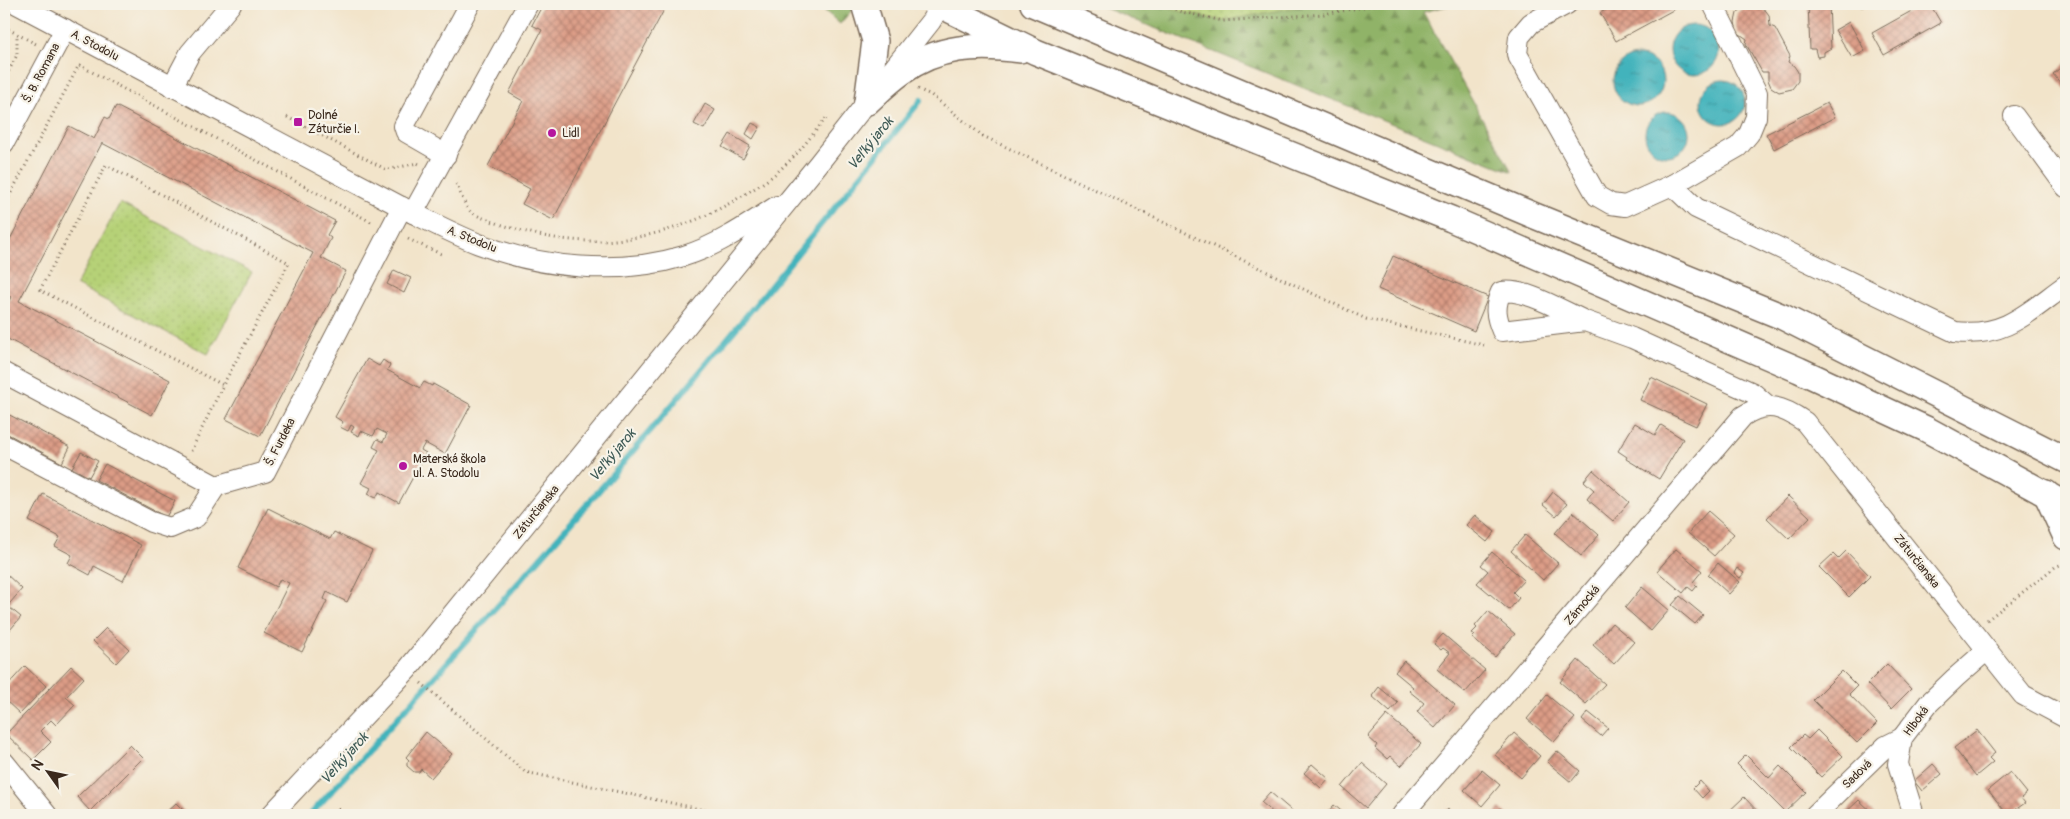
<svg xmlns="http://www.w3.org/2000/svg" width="2070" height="819" font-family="Pangolin,sans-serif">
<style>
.forest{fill:url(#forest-firs);stroke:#666e43}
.park{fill:url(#park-dots);stroke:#787e4a}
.water{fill:url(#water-ripples);stroke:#3f6e6d}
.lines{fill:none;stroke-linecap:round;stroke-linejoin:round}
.stream{stroke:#43b3bc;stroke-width:6}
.building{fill:url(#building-cross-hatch)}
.minor-casing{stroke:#7b6b5a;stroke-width:22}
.major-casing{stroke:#7b6b5a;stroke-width:28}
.path{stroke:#7b6b5a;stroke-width:3;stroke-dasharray:1 4;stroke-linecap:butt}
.minor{stroke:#fff;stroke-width:20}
.major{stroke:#fff;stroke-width:25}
.poi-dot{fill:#b5179e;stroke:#f7f3e8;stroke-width:2}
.labels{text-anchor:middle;stroke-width:4.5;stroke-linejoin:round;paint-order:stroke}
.street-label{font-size:12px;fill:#3b2a1e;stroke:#f7f3e8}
.poi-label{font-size:12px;fill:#3b2a1e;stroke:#f7f3e8;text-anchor:start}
.water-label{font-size:14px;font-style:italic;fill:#3e5a55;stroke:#f7f3e8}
</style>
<defs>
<pattern id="forest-firs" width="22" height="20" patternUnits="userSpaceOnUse" patternTransform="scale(1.25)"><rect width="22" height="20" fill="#90b368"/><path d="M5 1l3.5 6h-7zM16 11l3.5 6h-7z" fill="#779255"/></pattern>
<pattern id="park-dots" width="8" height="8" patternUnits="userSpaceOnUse" patternTransform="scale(1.25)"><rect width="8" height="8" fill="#b6d177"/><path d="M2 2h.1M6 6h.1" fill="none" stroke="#9db466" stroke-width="1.8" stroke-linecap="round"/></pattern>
<pattern id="water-ripples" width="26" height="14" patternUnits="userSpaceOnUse" patternTransform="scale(1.25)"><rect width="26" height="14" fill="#43b3bc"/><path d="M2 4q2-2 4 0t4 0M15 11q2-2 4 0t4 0" fill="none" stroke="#399298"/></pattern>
<pattern id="building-cross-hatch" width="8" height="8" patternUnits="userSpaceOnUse" patternTransform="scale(1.25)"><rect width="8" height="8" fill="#dc9c86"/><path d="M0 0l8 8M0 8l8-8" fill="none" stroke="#b47f6d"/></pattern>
</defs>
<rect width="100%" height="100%" fill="#f7f3e8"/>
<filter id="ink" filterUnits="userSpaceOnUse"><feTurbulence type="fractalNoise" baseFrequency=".02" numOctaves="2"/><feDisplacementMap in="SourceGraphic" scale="10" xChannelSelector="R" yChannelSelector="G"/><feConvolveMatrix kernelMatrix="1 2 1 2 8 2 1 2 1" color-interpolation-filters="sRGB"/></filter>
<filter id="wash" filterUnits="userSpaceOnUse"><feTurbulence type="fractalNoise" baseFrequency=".0096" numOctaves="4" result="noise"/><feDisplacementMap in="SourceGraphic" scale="20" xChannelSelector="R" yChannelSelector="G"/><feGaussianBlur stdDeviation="1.12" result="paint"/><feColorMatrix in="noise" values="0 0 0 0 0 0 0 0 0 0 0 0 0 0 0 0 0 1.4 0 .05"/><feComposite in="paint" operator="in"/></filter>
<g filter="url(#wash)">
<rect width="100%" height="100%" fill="#f2e4ca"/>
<g class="forest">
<polygon points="817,4 857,4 840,24"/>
<polygon points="1095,4 1455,4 1423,12 1512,172"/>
</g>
<g class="park">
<polygon points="1161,4 1312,4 1223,21 1182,12"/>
<polygon points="120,203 252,272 208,354 76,285"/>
</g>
<g class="water">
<circle cx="1694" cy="50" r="25"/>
<circle cx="1638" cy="81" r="25"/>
<circle cx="1723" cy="102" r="22"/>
<circle cx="1667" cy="134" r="22"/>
</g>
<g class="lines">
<path class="stream" d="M310 815C406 709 502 603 596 494 707 366 815 233 921 100"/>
</g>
<g id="blocks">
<g class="building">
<polygon points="543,4 657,4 665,8 553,220 522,204 530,189 488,166 523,101 509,93 542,30 532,25"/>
<polygon points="1616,4 1684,4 1616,41 1600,13"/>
<polygon points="1808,4 1829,4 1831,48 1824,52 1824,56 1817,57 1815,49 1810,49"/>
<polygon points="1851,4 1873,4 1862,7"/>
<polygon points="1924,4 1930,4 1941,23 1884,55 1872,33"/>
<polygon points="1750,5 1758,5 1766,11 1769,15 1770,26 1775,28 1790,56 1788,62 1794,66 1798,72 1798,81 1792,89 1779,92 1771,87 1768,80 1768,72 1762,72 1746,44 1747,39 1737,32 1735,22 1737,13 1744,7"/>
<polygon points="1849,22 1865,51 1852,58 1835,30"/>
<polygon points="2066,63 2066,90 2053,74"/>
<polygon points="1827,103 1835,117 1774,149 1766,134"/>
<polygon points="705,104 715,110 704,129 694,124"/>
<polygon points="116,106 335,221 327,235 331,238 321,258 346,271 260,436 226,419 313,253 102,143 19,301 170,380 152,415 4,337 4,311 11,297 4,293 4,251 69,126 94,139 105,117 109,119"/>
<polygon points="752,123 760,127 753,139 746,134"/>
<polygon points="730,134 750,146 743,159 722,147"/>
<polygon points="1393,256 1488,297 1474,331 1378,289"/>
<polygon points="394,270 411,278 404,293 387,284"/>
<polygon points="367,359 379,366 383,360 390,365 387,370 420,388 424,382 432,386 433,384 471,405 445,454 425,443 421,450 426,453 399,503 379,492 376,498 368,494 371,488 361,483 379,450 373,447 377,439 383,442 387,434 377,429 373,436 361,431 359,436 351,432 354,427 351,425 348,431 340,427 343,422 335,417"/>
<polygon points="1651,377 1707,404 1696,426 1640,400"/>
<polygon points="4,412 70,447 62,463 4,432"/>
<polygon points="1635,423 1655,435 1661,425 1683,439 1659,479 1626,459 1627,457 1618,451"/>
<polygon points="81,452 98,461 89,477 72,468"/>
<polygon points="105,464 175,501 166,517 96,480"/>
<polygon points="1593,470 1629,502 1613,521 1587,499 1594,490 1584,481"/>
<polygon points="1553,492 1567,504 1556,516 1543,505"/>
<polygon points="43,494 141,545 123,581 94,566 90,575 68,563 72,555 55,546 60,537 29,521"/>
<polygon points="1788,496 1810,517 1789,539 1767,518"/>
<polygon points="268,508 330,539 334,532 372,551 347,602 327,592 324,599 327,601 302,652 264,633 289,583 280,579 276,587 238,568"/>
<polygon points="1708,511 1734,534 1714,556 1688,533"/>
<polygon points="1573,512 1599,535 1581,556 1555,533"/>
<polygon points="1475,515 1495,532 1487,542 1466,525"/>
<polygon points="1525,535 1558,563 1543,580 1511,551"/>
<polygon points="1676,549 1702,571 1693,582 1697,586 1693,591 1688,587 1683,593 1657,571"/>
<polygon points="1846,551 1870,576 1849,597 1819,567 1833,554 1838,559"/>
<polygon points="1492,552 1524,580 1513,592 1519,598 1509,610 1477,583 1488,571 1481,565"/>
<polygon points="1718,563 1740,582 1729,594 1708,575"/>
<polygon points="1737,568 1744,573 1740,578 1734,573"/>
<polygon points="4,572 22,589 4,610"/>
<polygon points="1642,587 1669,610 1651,631 1625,608"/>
<polygon points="1680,596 1703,615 1695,624 1672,605"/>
<polygon points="10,608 21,617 4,637 4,615"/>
<polygon points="1488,611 1515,634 1495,657 1472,638 1475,635 1472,633 1477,628 1475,626"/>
<polygon points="1612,623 1634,642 1614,664 1593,645"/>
<polygon points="106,628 129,649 116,663 93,641"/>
<polygon points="1443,634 1485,670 1465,693 1437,669 1450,653 1443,648 1441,650 1434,644"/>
<polygon points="1578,660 1605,684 1586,704 1560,682"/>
<polygon points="1404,661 1455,705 1435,728 1417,712 1424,703 1409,691 1413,687 1395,672"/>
<polygon points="1887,664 1911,689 1891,709 1867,684"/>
<polygon points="25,666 46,686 20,714 4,699 4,689"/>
<polygon points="71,666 84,678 66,697 75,705 56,725 51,720 40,731 51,742 33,760 6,734"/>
<polygon points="1842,671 1857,686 1849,694 1877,723 1857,743 1813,700"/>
<polygon points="1379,687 1398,703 1390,712 1372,696"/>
<polygon points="1547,695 1575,718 1554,742 1527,719"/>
<polygon points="1588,712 1608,728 1601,736 1582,720"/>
<polygon points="1387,715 1421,744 1401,766 1390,756 1387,759 1375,748 1377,745 1368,737"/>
<polygon points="1817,730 1843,756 1821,777 1791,747 1803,735 1808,739"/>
<polygon points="1977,730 1995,753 1989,758 1993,762 1976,776 1954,748"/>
<polygon points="426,732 452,754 431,778 421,769 419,772 414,772 407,766 407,763 409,760 406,757"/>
<polygon points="1514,733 1540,756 1521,778 1495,755"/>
<polygon points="130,745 143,758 90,811 77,797"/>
<polygon points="1557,751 1580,771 1571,782 1547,762"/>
<polygon points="1746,755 1769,778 1780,766 1806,792 1785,812 1737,764"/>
<polygon points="1362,763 1386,784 1366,808 1342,787"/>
<polygon points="1312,764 1329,779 1321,788 1304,773"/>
<polygon points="1933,764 1942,774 1922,791 1914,781"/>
<polygon points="1482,770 1500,785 1482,806 1464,790"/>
<polygon points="2010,772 2027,793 2021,798 2025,803 2008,815 1988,790"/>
<polygon points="1700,781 1709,791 1702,798 1693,788"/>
<polygon points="1270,792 1285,805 1297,815 1276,815 1261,802"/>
<polygon points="1744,797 1761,815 1725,815"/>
<polygon points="1859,800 1875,815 1843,815"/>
<polygon points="176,803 188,815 163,815"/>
<polygon points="1334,805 1346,815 1325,815"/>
<polygon points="339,808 346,815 332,815"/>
<polygon points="1500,808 1508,815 1494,815"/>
<polygon points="1448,809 1456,815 1443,815"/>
</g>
</g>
</g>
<g filter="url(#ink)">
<use href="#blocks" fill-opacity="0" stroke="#7b6b5a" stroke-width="1"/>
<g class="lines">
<defs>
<g id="minor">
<path d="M17 4 413 213C435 224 456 235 479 244 542 268 618 276 684 256 717 246 748 225 777 206"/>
<polyline points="1567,4 1531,23 1519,37 1517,54 1597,196 1611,204 1625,206 1672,185 1738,147 1749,134 1756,117 1757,93 1713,4"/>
<polyline points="172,87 190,53 231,4"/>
<polyline points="2014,116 2066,187"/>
<polyline points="4,143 65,29"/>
<polyline points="446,155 406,132 404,126 470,4"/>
<path d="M1672 185 1696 208 1955 332C2005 338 2028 312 2066 285"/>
<polyline points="413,213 528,4"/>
<path d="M1585 321C1562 311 1526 288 1501 292 1494 307 1496 317 1502 331L1585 321 1632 338 1753 393 1768 406"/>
<polyline points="4,373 216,486 265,472 402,207"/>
<polyline points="4,445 151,522 170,528 196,517 216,486"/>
<polyline points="4,762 47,815"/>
<polyline points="271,815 407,670 819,163 931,21 941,4"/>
<path d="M1402 815 1743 416C1767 400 1783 407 1805 422L2023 695 2066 718"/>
<polyline points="1815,815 1886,746 1902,738"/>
<polyline points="1914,815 1898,764 1902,738 1928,704 1955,678 1987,650"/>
</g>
<g id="major">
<polyline points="864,4 875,41 867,102"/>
<polyline points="938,4 1036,52 1451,219 1799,370 1926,429 2066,505"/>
<polyline points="1033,4 1535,216 1783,317 2066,460"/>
<path d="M867 102C878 92 889 81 902 72 938 46 978 44 1020 50"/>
<polyline points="2046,493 2066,537"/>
</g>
</defs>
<use href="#minor" class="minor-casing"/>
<use href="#major" class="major-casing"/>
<g class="path">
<polyline points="1161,4 1182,12 1223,21 1324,14 1381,4"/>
<polyline points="4,27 36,44"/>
<polyline points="4,80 17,55 17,34"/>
<polyline points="918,89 931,95 983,136 1366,319 1484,345"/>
<polyline points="287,117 387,170 417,163 419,164"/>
<path d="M456 184C460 191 464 205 470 211 477 218 515 229 527 232 604 253 679 236 745 194 759 186 773 177 785 165 801 151 814 132 828 116"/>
<polyline points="4,206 79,65 373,223"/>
<polyline points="408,239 441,254"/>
<polyline points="191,451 223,385 289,263 106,165 40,290 223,385"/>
<polyline points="1987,620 2055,567 2065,563"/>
<polyline points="421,683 525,772 728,815"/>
</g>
<use href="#minor" class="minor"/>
<use href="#major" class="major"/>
</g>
</g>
<g class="poi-dot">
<rect x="293" y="117" width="10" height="10" rx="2.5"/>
<circle cx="552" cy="133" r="5"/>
<circle cx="403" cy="466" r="5"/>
</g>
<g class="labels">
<g class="street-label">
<text transform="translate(95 45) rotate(28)" y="4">A. Stodolu</text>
<text transform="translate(41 73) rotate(-62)" y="4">Š. B. Romana</text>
<text transform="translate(472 239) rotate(22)" y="4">A. Stodolu</text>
<text transform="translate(280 442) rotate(-63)" y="4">Š. Furdeka</text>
<text transform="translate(536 512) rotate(-51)" y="4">Záturčianska</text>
<text transform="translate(1917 561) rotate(51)" y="4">Záturčianska</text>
<text transform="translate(1582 605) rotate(-50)" y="4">Zámocká</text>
<text transform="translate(1916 721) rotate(-53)" y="4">Hlboká</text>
<text transform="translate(1857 774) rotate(-44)" y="4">Sadová</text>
</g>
<g class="poi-label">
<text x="308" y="119">Dolné<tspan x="308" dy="14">Záturčie I.</tspan></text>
<text x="562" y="137">Lidl</text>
<text x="413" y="463">Materská škola<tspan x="413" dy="14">ul. A. Stodolu</tspan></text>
</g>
<g class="water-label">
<text transform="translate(870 143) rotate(-51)" y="5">Veľký jarok</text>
<text transform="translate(612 455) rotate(-50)" y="5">Veľký jarok</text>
<text transform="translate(344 758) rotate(-48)" y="5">Veľký jarok</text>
</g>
</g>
<rect width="2070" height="819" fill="none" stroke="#f7f3e8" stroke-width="20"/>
<g transform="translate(48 772) rotate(303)" stroke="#f7f3e8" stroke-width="4" paint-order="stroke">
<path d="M0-4L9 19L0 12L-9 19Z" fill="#3b2a1e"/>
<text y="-8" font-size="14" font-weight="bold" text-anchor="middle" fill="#3b2a1e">N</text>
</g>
</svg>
